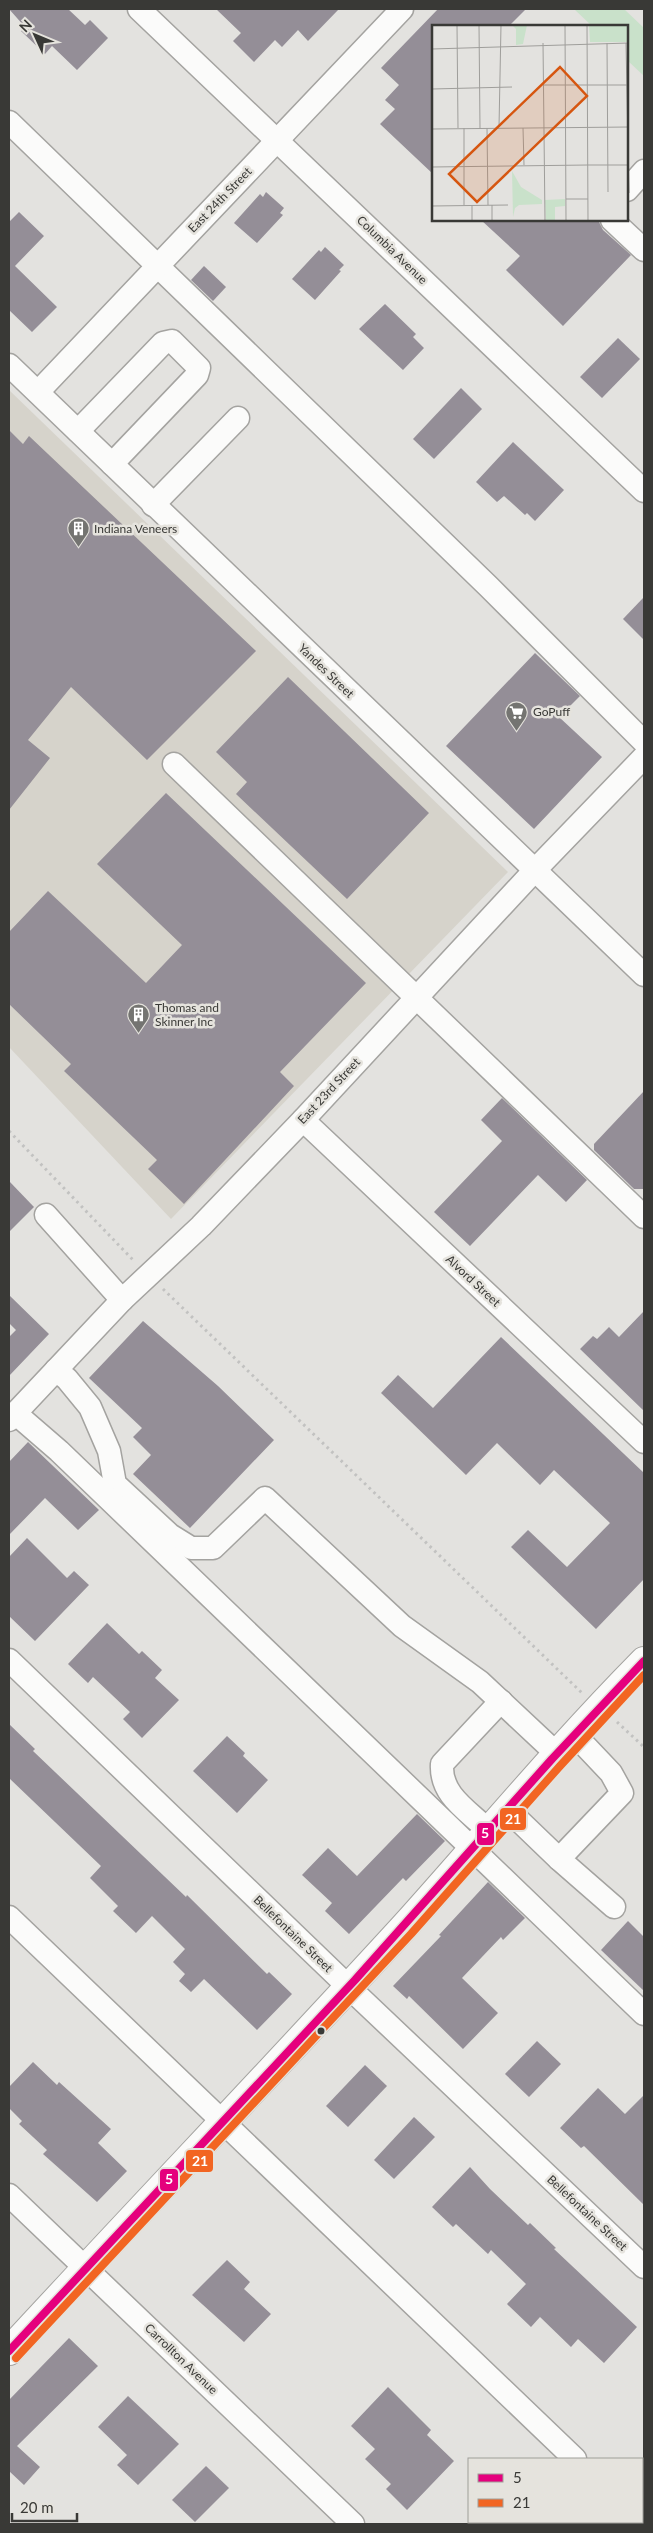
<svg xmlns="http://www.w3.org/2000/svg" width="653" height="2533" font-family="Lato,sans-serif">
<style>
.built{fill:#d6d3cb}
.green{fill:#c9e1ca}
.building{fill:#948e97}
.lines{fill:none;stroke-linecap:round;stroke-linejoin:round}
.minor-casing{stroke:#a4a3a0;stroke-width:25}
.major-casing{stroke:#a4a3a0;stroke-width:30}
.path{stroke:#c2c2c1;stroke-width:3;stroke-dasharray:2.5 4;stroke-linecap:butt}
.minor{stroke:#fbfbfa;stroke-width:22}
.major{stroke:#fbfbfa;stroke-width:28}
.bus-1-casing{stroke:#e5e3dd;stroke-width:11}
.bus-2-casing{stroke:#e5e3dd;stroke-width:11}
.bus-1{stroke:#e5007d;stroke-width:8}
.bus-2{stroke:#f26522;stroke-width:8}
.bus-dot{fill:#393936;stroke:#e5e3dd;stroke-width:2}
.labels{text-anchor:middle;stroke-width:5;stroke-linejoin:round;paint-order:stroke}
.street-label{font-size:12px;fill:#393936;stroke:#e5e3dd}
.poi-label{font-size:12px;fill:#393936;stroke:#e5e3dd;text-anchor:start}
.inset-road{fill:none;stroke:#9f9e9b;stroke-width:1}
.view{fill:#d65610;fill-opacity:0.15;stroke:#d65610;stroke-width:2.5}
.inset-edge{fill:none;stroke:#393936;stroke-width:2.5}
.line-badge{stroke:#e5e3dd;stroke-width:2}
.badge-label{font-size:14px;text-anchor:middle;font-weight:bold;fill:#fff}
</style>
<rect width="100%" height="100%" fill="#e3e2df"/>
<polygon class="built" points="9,390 508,872 171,1219 9,1047"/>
<polygon class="green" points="574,9 624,9 644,28 644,76 627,60 627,26 592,26"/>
<g class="building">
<polygon points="9,9 68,9 85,25 90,20 108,38 77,70 52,46 45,54 21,31 25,27"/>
<polygon points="216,9 339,9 308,41 298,30 282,47 275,40 254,62 233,41 241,33"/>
<polygon points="438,9 526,9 509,26 433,26 433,174 380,124 395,109 385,100 399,85 381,68"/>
<polygon points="266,192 284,208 280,213 283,215 257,243 234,223 260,194 263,197"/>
<polygon points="19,212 44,236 15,266 57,307 32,332 9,310 9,222"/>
<polygon points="481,220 598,220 603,230 631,255 563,326 506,270 520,256"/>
<polygon points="325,247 344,265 339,270 341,271 315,300 292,279 319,250 321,252"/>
<polygon points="204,266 226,287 213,301 191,280"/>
<polygon points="385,304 416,334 413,337 424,348 403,370 359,329"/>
<polygon points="618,338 640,359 602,398 580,377"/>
<polygon points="461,388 482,409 434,459 413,439"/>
<polygon points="9,430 23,444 29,436 256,651 147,760 71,687 28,740 50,758 9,810"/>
<polygon points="513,442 564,490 535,521 527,513 525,515 504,496 497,502 476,482"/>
<polygon points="644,597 644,640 623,619"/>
<polygon points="535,653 580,696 559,717 602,757 534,829 446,746"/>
<polygon points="288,677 429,813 347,899 236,794 247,782 216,752"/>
<polygon points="166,793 366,983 280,1072 294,1086 184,1204 148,1169 157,1160 64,1071 71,1064 9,1004 9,932 48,891 146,983 182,945 97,864"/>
<polygon points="644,1091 644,1189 634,1189 594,1150 594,1144"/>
<polygon points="502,1098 587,1180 566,1202 538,1175 470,1246 434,1212 502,1141 481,1120"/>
<polygon points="9,1181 34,1207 9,1232"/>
<polygon points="9,1295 49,1334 9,1376 9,1337 16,1330 9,1323"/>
<polygon points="644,1311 644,1411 580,1349 593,1336 597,1339 609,1327 619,1337"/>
<polygon points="143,1321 218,1386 274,1440 190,1528 133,1474 151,1455 133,1437 142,1428 89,1378"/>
<polygon points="501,1337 644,1473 644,1579 596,1629 511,1547 528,1530 567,1567 610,1523 554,1470 540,1485 497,1443 466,1475 381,1393 398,1375 433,1408"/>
<polygon points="28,1442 99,1510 78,1530 45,1498 9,1535 9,1462"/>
<polygon points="27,1538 67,1578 74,1571 89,1585 35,1641 9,1616 9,1557"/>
<polygon points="107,1623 139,1654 142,1651 162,1670 155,1678 179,1700 142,1738 123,1719 130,1712 93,1677 88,1683 68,1664"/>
<polygon points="9,1724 35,1749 33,1751 186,1897 187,1895 267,1974 269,1972 292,1994 257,2030 204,1979 191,1992 179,1981 185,1974 173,1962 185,1949 152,1916 136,1933 113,1911 118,1906 90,1878 101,1866 9,1778"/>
<polygon points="227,1736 245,1753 243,1756 268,1780 237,1813 193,1771"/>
<polygon points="417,1814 445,1841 406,1881 403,1878 349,1934 325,1911 332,1903 302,1875 328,1848 357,1876"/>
<polygon points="488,1882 525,1918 503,1940 501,1937 462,1978 498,2013 463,2049 409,1996 407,1999 393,1986 441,1936 439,1935"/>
<polygon points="628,1921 644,1937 644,1991 601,1950"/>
<polygon points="537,2041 561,2064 529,2097 505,2074"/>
<polygon points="33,2062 57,2085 59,2082 111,2129 98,2143 127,2171 97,2202 43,2154 47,2150 19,2124 22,2121 9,2108 9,2087"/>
<polygon points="365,2065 387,2086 348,2127 326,2106"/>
<polygon points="598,2088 625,2114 644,2095 644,2205 584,2146 581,2148 560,2128"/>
<polygon points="414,2117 435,2137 394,2179 374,2160"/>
<polygon points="470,2167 490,2189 528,2225 530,2223 556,2248 554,2249 637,2327 604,2363 578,2339 571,2347 540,2317 531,2327 507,2304 526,2284 491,2250 488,2254 456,2224 453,2227 432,2207"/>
<polygon points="227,2260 250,2282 244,2289 271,2314 244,2342 192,2295"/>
<polygon points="69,2338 98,2366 17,2446 40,2467 24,2485 9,2471 9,2400"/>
<polygon points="388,2387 431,2430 427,2435 454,2461 407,2510 386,2489 391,2484 365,2459 375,2449 351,2426"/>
<polygon points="128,2396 179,2444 138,2485 117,2465 127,2455 98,2427"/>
<polygon points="206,2466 229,2488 195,2522 172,2500"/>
</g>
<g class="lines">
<defs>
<g id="minor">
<polyline points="139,9 644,491"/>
<polyline points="9,122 488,586 644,742"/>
<polyline points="627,190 644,171"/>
<polyline points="612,220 644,250"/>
<polyline points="9,365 644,975"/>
<polyline points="38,392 402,9"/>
<polyline points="78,431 163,343 172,341 199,368 197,375 112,464"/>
<polyline points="153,505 238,418"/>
<polyline points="174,764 644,1217"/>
<polyline points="303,1120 644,1442"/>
<polyline points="46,1215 122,1300"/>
<polyline points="56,1370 67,1379 90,1407 109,1451 115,1484 170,1535 191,1548 213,1548 265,1498 402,1626 480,1682 557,1754"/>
<polyline points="15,1413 59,1451 644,2014"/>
<polyline points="9,1420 122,1300 201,1226 303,1120 535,870 644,757"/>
<polyline points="9,1660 358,1996 644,2267"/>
<polyline points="574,1734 611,1773 622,1793 559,1859 614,1907"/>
<polyline points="509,1811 559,1859"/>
<path d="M490 1832C469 1811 440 1796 442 1764L501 1701"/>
<polyline points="9,1917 575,2459"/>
<polyline points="9,2195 353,2524"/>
<polyline points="640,2522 642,2524"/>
</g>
<path id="major" d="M9 2351C140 2209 274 2069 404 1927 484 1838 560 1746 644 1661"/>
</defs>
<use href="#minor" class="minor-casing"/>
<use href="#major" class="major-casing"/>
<g class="path">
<polyline points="9,1131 134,1261"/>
<polyline points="163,1289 582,1693"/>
<polyline points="617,1722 644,1747"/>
</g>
<use href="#minor" class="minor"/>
<use href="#major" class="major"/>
<defs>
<polyline id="bus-1" points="9,2351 355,1980 552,1759 644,1661"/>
<polyline id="bus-2" points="16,2358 411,1934 560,1766 644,1675"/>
</defs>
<use href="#bus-1" class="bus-1-casing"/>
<use href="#bus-2" class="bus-2-casing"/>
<use href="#bus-1" class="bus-1"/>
<use href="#bus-2" class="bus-2"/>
</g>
<defs>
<symbol id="building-pin" viewBox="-11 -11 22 30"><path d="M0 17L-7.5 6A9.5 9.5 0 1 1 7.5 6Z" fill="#747471" stroke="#e5e3dd"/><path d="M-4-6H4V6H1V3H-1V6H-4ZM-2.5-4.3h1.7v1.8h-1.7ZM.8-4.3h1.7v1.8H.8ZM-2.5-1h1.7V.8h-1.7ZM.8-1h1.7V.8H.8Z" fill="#fff"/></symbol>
<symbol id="supermarket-pin" viewBox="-11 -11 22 30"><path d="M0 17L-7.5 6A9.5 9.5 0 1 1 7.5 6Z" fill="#747471" stroke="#e5e3dd"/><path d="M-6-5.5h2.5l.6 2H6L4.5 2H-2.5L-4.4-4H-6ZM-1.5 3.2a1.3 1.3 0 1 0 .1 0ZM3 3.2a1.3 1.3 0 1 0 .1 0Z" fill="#fff"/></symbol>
</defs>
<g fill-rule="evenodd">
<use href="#building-pin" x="66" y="516" width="25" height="34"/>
<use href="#supermarket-pin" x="504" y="700" width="25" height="34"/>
<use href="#building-pin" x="126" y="1002" width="25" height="34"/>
</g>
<circle class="bus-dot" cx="321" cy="2031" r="4.5"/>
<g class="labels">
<g class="street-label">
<text transform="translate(220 200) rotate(-46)" y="4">East 24th Street</text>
<text transform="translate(392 250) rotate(44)" y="4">Columbia Avenue</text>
<text transform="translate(326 671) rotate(44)" y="4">Yandes Street</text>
<text transform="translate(329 1091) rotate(-47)" y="4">East 23rd Street</text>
<text transform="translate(473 1281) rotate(43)" y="4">Alvord Street</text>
<text transform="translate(293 1934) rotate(44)" y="4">Bellefontaine Street</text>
<text transform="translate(587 2213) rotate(43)" y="4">Bellefontaine Street</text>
<text transform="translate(181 2359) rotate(44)" y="4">Carrollton Avenue</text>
</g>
<g class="poi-label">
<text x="94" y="533">Indiana Veneers</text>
<text x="533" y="716">GoPuff</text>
<text x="155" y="1012">Thomas and<tspan x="155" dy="14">Skinner Inc</tspan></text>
</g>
</g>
<g transform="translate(432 25)">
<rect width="196" height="196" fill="#e3e2df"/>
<path d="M80 0H95L91 19 84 20V4ZM157 0H196V17H158ZM80 146 89 162 110 175V179L87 180 83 183 81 192ZM133 174V181L123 182V195L114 196 113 175Z" fill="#c9e1ca"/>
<path class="inset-road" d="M25 0 26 103M47 0 48 103M133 0 134 196M155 0 156 196M111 18 113 196M175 18 176 167M194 18 197 168M0 24 197 18M0 40V196M112 60H197M0 64 80 62M67 102 69 0M32 103V180M55 103 56 180M91 103 92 140M0 104 197 102M156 140H197M0 142 156 140M134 174H156M40 180V196M60 180V196M0 181 76 180"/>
<path class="view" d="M128 42 155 71 45 177 17 149Z"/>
<rect width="196" height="196" class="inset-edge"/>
</g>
<g class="line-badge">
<rect x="499" y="1807" width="28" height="24" rx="5" fill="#f26522"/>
<rect x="476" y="1822" width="19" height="24" rx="5" fill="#e5007d"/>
<rect x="185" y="2149" width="29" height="24" rx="5" fill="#f26522"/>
<rect x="159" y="2168" width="20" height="24" rx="5" fill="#e5007d"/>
</g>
<g class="badge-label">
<text x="513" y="1824">21</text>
<text x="485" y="1838">5</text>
<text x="200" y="2166">21</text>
<text x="169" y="2184">5</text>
</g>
<rect width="653" height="2533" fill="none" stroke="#393936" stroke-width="20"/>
<rect x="468" y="2458" width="175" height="65" fill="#e5e3dd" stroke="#a09f9a"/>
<rect x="478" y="2474" width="25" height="8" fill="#e5007d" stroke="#a09f9a"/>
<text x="513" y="2483" font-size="15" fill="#393936">5</text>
<rect x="478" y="2499" width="25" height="8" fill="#f26522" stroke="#a09f9a"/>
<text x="513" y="2508" font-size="15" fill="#393936">21</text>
<g transform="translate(35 35) rotate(314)" stroke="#e5e3dd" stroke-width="4" paint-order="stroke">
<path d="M0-4L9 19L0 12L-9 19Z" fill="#393936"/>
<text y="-8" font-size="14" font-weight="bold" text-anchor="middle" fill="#393936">N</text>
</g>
<path d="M12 2513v8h65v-8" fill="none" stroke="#393936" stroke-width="2.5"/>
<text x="20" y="2513" font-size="15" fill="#393936" stroke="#e5e3dd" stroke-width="4" paint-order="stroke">20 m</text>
</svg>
